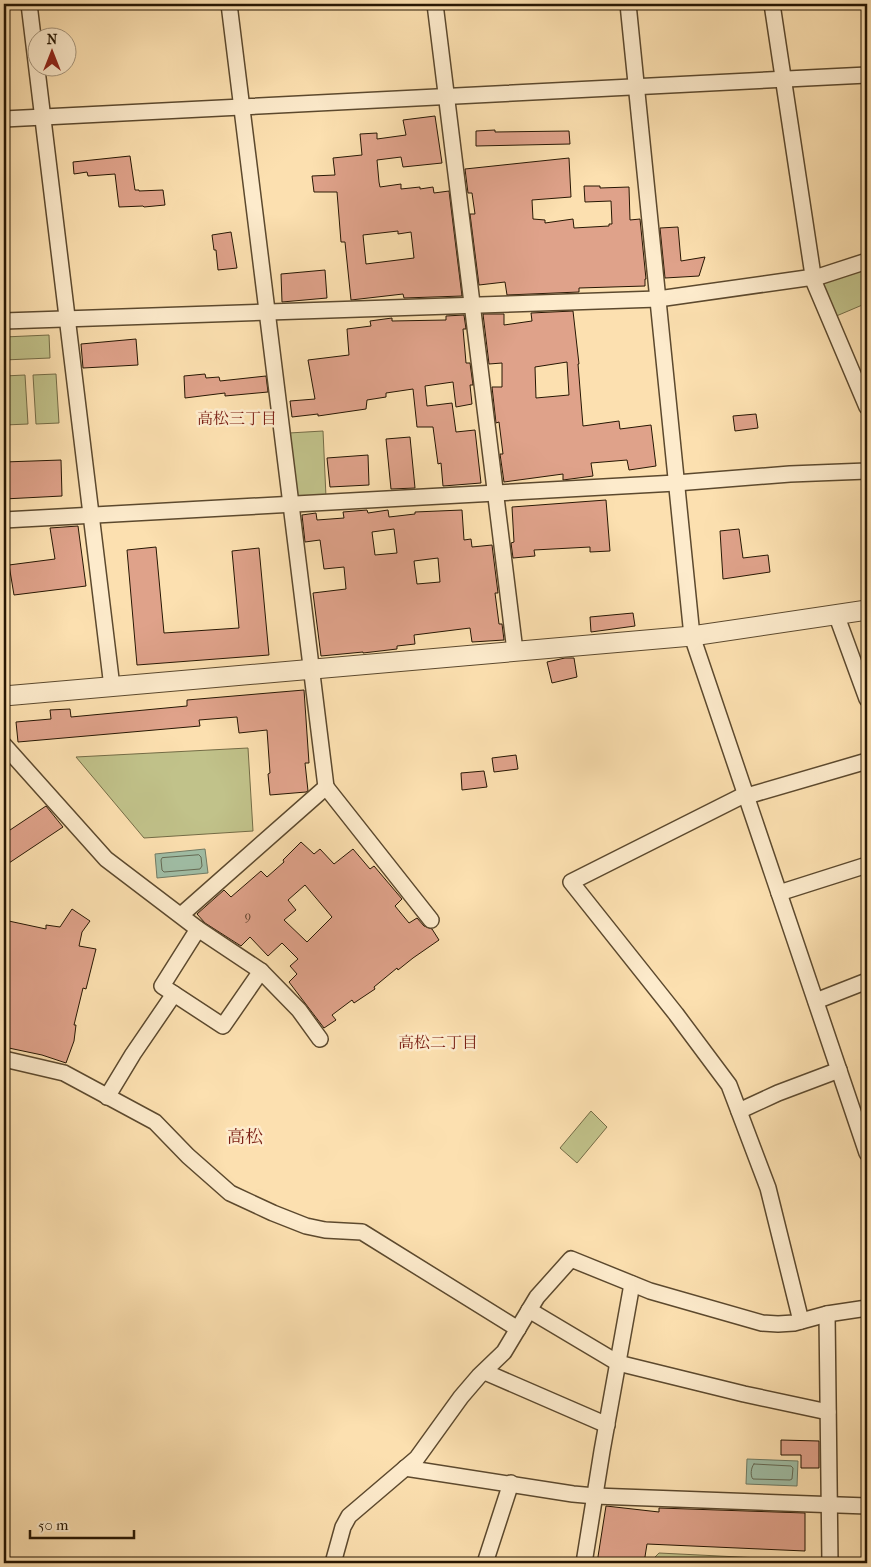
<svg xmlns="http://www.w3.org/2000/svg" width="871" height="1567" font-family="'IM FELL French Canon','Noto Serif JP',serif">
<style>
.green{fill:#c1c28a;stroke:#746c46}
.water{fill:#a0bea6;stroke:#707b65}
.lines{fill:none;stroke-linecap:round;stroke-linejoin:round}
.shore{stroke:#646a54;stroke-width:1}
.building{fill:#dfa28a;stroke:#271703;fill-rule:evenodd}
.minor-casing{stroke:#5c492e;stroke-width:18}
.tertiary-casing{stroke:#5c492e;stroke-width:21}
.minor{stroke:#fdebcc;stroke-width:15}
.tertiary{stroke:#fdebcc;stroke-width:19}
.labels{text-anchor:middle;stroke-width:5;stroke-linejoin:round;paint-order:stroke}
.number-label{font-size:12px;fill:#553a25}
.neighbourhood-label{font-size:16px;fill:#7a1f14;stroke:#fdebcc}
.quarter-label{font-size:18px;fill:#7a1f14;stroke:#fdebcc}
</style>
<rect width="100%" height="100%" fill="#fce0b0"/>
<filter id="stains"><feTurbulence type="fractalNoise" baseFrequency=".004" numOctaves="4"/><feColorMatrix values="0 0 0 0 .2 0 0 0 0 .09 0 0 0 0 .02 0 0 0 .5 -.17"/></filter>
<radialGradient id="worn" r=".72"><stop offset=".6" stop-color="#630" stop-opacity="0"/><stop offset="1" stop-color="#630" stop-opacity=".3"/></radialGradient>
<g class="green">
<polygon points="867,268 867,303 834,317 821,283"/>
<polygon points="49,335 50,358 4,360 4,337"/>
<polygon points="56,374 59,423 36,424 33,375"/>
<polygon points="25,375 28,424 5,425 4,376"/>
<polygon points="323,431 326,497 296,497 289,433"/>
<polygon points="248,748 253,831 144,838 76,757"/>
<polygon points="591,1111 607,1127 577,1163 560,1148"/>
<polygon points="659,1553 799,1560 802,1563 652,1563 653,1559"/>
</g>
<g class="water">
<polygon points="205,849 208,873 157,878 155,854"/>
<polygon points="747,1459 798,1461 797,1486 746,1484"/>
</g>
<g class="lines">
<g class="shore">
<polygon points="199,855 201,857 202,866 200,869 164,872 162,870 161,860 162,858"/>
<path d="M754 1464 791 1466 793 1468 792 1479 790 1480 753 1479C750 1476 751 1467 754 1464Z"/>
</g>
</g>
<g class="building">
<path d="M435 116 442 163 403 167 401 157 377 160 379 182 380 187 401 184V189L420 187V189L433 187 434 193 449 191 462 296 404 298 403 294 351 300 345 242H341L337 192H314L312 176 335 175 333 158 362 155 360 134 377 133V139L406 135 403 120ZM398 231V234L411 232 414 258 366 264 363 235Z"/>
<polygon points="495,130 495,132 569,131 570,144 476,146 476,131"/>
<polygon points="130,156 135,190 139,190 139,191 163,190 165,205 144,207 143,206 119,207 115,174 88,176 87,172 74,174 73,162"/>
<polygon points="569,158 571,197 532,200 533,219 545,220 545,223 573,219 574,228 609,226 609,224 612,224 611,201 585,202 584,186 600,186 600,188 629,187 630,220 640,219 646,279 645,279 645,286 579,288 579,292 507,295 505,282 479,285 470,214 475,214 472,193 468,193 465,169"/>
<polygon points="678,227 681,261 705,257 699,276 665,278 660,228"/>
<polygon points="231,232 237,268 218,270 216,250 214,250 212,235"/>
<polygon points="325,270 327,298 282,302 281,274"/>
<path d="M573 311 579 364H578L583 426 619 421 620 429 651 425 656 466 629 470 627 460 591 463 593 476 563 480V474L504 482 500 454H503L499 422 496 423 492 387H502V363L489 364 483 314H504V325L532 321 531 313ZM567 362 569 395 536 398 535 367Z"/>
<polygon points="464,315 466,329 463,329 465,351 466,363 470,363 473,385 470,385 472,404 456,407 453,382 425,386 427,406 452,403 456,432 475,430 481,483 443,486 441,463 438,464 433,427 417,427 413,389 386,393 386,397 367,400 366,409 318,416 318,414 292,417 290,401 315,399 308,360 349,355 347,329 371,326 370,321 392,318 392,321 446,320 446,316"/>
<polygon points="136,339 138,365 83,368 81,344"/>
<polygon points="205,374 206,378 219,377 220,381 266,376 268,392 225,396 225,393 185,398 184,376"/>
<polygon points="756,414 758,428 735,431 733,416"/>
<polygon points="410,437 415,488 391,489 386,439"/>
<polygon points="368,455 369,485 330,487 327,458"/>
<polygon points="61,460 62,496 4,499 4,462"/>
<polygon points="606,500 610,551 590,552 590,547 534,550 535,556 513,558 511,543 514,542 512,507"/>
<path d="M367 510 368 513 388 510 389 517 415 514V512L462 510 464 540 471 539 472 547 492 545 498 593H495L499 624H502L504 640 472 642 470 628 414 635 415 644 397 646V649L363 653V652L321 656 313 593 346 589 344 567 324 569 320 540 305 542 302 515 316 513 317 520 344 518 343 512ZM394 529 397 553 375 555 372 532ZM438 558 440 582 417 584 414 561Z"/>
<polygon points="78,526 86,586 14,595 9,565 55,559 50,528"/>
<polygon points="739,529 743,558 768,555 770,572 723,579 720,531"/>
<polygon points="156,547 164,633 239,628 232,551 259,548 269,655 137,665 127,550"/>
<polygon points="633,613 635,626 591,632 590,617"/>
<polygon points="565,658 574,658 577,677 552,683 547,662"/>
<polygon points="304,690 309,763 305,763 308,791 306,792 270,795 268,774 270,773 267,730 239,733 237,717 199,720 200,726 18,742 16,722 51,719 50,710 70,709 71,717 187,706 187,700"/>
<polygon points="516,755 518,769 494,772 492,758"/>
<polygon points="484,771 487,787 462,790 461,773"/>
<polygon points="46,806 63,827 9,863 4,856 4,834"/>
<path d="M301 842 314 854 320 849 334 864 353 849 370 869 374 866 402 899 395 906 409 923 417 918 424 926 432 929 439 940 413 958 398 970 397 968 374 987 375 989 354 1003 352 1000 332 1015 336 1020 324 1028 289 982 297 974 290 966 298 959 282 943 268 956 250 937 241 946 205 923 197 914 224 890 231 897 261 871 267 877 284 862 283 860ZM305 885 332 917 307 942 284 920 296 910 288 900Z"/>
<polygon points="72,909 90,921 82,932 79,946 96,949 86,989 83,988 74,1025 76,1025 74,1041 66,1063 42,1055 4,1047 4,920 46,929 46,925 60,927"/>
<polygon points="781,1440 819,1441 819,1468 801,1468 801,1455 781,1455"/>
<polygon points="606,1506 659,1512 659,1508 805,1513 805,1551 647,1544 644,1563 597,1563"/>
</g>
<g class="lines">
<defs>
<g id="minor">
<polyline points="29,4 112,687"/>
<polyline points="435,4 515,651"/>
<polyline points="628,4 692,636 867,1153"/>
<polyline points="772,4 814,282 867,407"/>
<polyline points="4,119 867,75"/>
<polyline points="4,321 658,299 821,276 867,261"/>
<polyline points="4,520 676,483 790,474 867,471"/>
<polyline points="836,614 867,699"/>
<polyline points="4,745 106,859 198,929 261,971 299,1010 320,1039"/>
<polyline points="326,787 431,920"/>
<polyline points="746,794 571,882 676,1014 729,1085 768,1188 801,1321"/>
<polyline points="747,796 867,761"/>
<polyline points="779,893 867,865"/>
<polyline points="181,915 326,787 229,4"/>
<polyline points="198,929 162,986 223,1026 261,971"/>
<polyline points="816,1001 867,981"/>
<polyline points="4,1059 64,1073 155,1122 188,1156 230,1193 273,1213 306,1226 325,1230 362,1232 518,1329"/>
<polyline points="107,1097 133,1054 174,994"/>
<polyline points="739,1111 778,1093 839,1070"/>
<polyline points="529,1310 618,1363 744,1394 828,1412"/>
<polyline points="827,1314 830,1563"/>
<polyline points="485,1372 607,1425"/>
<polyline points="405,1468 573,1494 595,1496 867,1506"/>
<polyline points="333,1563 343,1527 349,1516 417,1458 461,1397 479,1376 504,1352 537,1297 571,1259 650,1291 762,1323 778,1324 794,1323 827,1314 867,1308"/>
<polyline points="485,1563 511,1483"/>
<polyline points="584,1563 602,1451 632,1284"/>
</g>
<polyline id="tertiary" points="4,696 692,636 867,610"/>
</defs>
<use href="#minor" class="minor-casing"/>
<use href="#tertiary" class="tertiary-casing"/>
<use href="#minor" class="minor"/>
<use href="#tertiary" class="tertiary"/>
</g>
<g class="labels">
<g class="number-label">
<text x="248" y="920">9</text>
</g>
<g class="neighbourhood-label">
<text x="237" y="424">高松三丁目</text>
<text x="438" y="1048">高松二丁目</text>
</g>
<g class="quarter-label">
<text x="245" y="1143">高松</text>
</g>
</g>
<rect width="871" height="1567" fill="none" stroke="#fce0b0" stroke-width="20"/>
<rect x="5" y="5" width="861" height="1557" fill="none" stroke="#271703" stroke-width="2.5"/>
<rect x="10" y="10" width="851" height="1547" fill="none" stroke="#271703"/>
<g transform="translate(52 52)"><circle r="24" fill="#fdebcc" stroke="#a7967c"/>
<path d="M0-4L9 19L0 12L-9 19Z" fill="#8f2418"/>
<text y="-8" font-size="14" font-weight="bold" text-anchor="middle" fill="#271703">N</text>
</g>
<path d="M30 1530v8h104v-8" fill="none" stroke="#271703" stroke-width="2.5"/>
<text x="38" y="1530" font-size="15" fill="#271703" stroke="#fdebcc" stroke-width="4" paint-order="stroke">50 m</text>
<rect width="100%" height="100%" filter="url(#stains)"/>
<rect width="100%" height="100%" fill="url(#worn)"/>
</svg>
